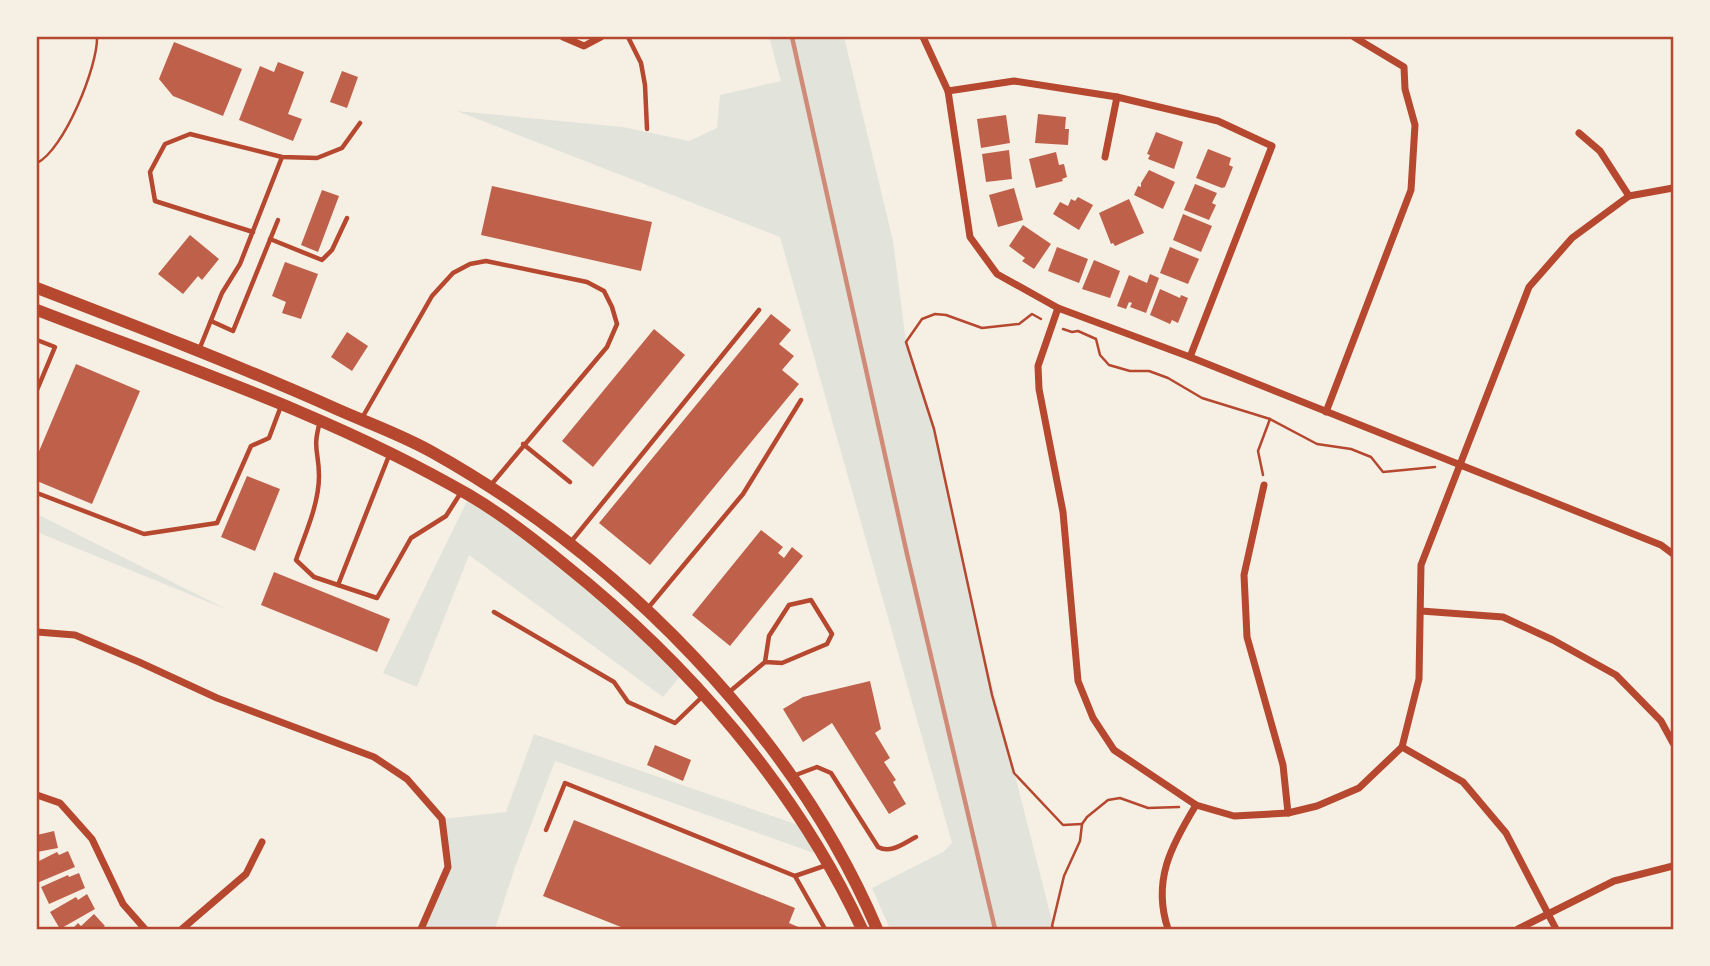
<svg xmlns="http://www.w3.org/2000/svg" width="1710" height="966" font-family="Quicksand,sans-serif">
<style>
.green{fill:#e2e4dc}
.building{fill:#bf614a}
.lines{fill:none;stroke-linecap:round;stroke-linejoin:round}
.path{stroke:#b5482f;stroke-width:2.5}
.service{stroke:#b5482f;stroke-width:4.5}
.minor{stroke:#b5482f;stroke-width:7}
.tertiary{stroke:#b5482f;stroke-width:12}
.rail{stroke:#cf8b77;stroke-width:4.5}
.neatline{fill:none;stroke:#b5482f;stroke-width:2.5}
</style>
<rect width="100%" height="100%" fill="#f6efe4"/>
<g class="green">
<polygon points="769,37 844,37 893,241 906,342 934,429 973,609 1054,929 890,929 872,888 943,852 952,843 780,237 457,111 623,127 689,141 717,128 720,95 781,81"/>
<polygon points="470,495 532,538 684,672 663,697 469,555 417,687 383,673"/>
<polygon points="37,514 228,610 37,532"/>
<polygon points="534,734 804,827 825,857 555,761 515,867 495,929 421,929 448,867 442,819 506,812"/>
</g>
<g class="building">
<polygon points="174,42 242,69 223,116 173,96 159,79"/>
<polygon points="278,62 304,72 288,114 302,119 293,141 239,120 260,66 274,72"/>
<polygon points="342,71 358,77 347,108 330,102"/>
<polygon points="1038,114 1066,117 1065,129 1069,129 1068,145 1035,143"/>
<polygon points="1006,115 1010,143 981,148 977,119"/>
<polygon points="1156,132 1183,142 1174,169 1148,159 1150,155 1147,154"/>
<polygon points="1208,149 1231,158 1229,165 1233,167 1225,187 1222,188 1196,178"/>
<polygon points="1009,150 1012,179 986,182 982,154"/>
<polygon points="1056,152 1059,165 1064,164 1067,177 1062,179 1063,181 1036,188 1029,159"/>
<polygon points="1149,170 1175,182 1163,209 1134,195 1138,186 1141,187 1141,183"/>
<polygon points="1195,184 1217,193 1212,203 1216,205 1209,220 1184,210"/>
<polygon points="492,186 652,222 641,271 481,235"/>
<polygon points="1014,188 1023,220 998,227 989,195"/>
<polygon points="322,190 339,196 318,252 301,245"/>
<polygon points="1078,197 1093,205 1079,230 1053,214 1060,202 1068,206 1071,199 1075,201"/>
<polygon points="1129,199 1144,233 1115,246 1113,243 1111,244 1099,213"/>
<polygon points="1183,214 1212,226 1201,252 1173,240"/>
<polygon points="1023,225 1051,244 1034,269 1022,261 1025,258 1009,246"/>
<polygon points="190,235 219,259 202,280 198,276 183,294 158,274"/>
<polygon points="1057,247 1088,259 1079,283 1048,271"/>
<polygon points="1170,247 1199,259 1188,284 1160,273"/>
<polygon points="1094,260 1120,271 1110,298 1082,289"/>
<polygon points="285,262 318,274 301,319 282,313 286,302 272,296"/>
<polygon points="1150,274 1159,278 1146,313 1130,307 1132,303 1129,302 1126,309 1117,306 1129,275 1147,283"/>
<polygon points="1160,289 1180,298 1181,295 1188,298 1178,323 1172,320 1170,324 1150,315"/>
<polygon points="771,314 791,330 779,344 794,356 782,370 799,384 650,565 599,523"/>
<polygon points="654,329 685,355 593,467 562,441"/>
<polygon points="347,332 368,346 352,371 331,357"/>
<polygon points="76,364 140,391 92,504 37,481 37,456"/>
<polygon points="247,476 280,489 255,551 221,537"/>
<polygon points="761,530 783,547 778,553 784,558 792,547 803,556 730,646 692,615"/>
<polygon points="274,572 390,619 377,652 261,605"/>
<polygon points="870,681 881,729 875,733 890,758 884,762 896,780 893,782 906,804 889,814 832,723 803,742 783,709 803,697"/>
<polygon points="655,745 691,760 683,781 647,765"/>
<polygon points="574,820 795,908 789,923 803,929 626,929 543,896"/>
<polygon points="54,831 58,848 37,852 37,835"/>
<polygon points="68,851 75,867 37,883 37,862 57,852 59,855"/>
<polygon points="79,873 85,888 49,904 41,887 68,875 69,877"/>
<polygon points="87,894 95,909 60,929 50,912 76,897 78,900"/>
<polygon points="94,914 105,926 101,929 72,929 78,923 81,926"/>
</g>
<g class="lines">
<g class="path">
<path d="M37 163C64 150 98 66 97 37"/>
<polyline points="1041,319 1032,314 1019,324 982,328 946,315 935,314 922,319 906,342 934,429 992,695 1014,773 1063,825 1082,824"/>
<polyline points="1063,329 1072,332 1078,331 1096,339 1100,355 1109,365 1130,371 1149,371 1168,378 1202,398 1270,419 1317,444 1351,449 1371,457 1383,472 1435,467"/>
<polyline points="1263,475 1258,451 1270,419"/>
<polyline points="1054,929 1052,926 1064,876 1080,841 1082,824 1087,817 1108,800 1120,798 1148,808 1179,807"/>
</g>
<g class="service">
<polyline points="628,37 641,63 645,85 647,129"/>
<polyline points="253,232 155,201 150,172 165,144 190,134 282,157 317,158 342,148 360,123"/>
<polyline points="270,239 322,260 332,250 347,218"/>
<polyline points="211,321 233,331 278,220"/>
<polyline points="37,340 55,347 37,390"/>
<polyline points="199,350 222,293 240,264 282,157"/>
<polyline points="362,418 432,296 453,273 470,264 486,261 587,282 604,291 612,307 617,324 607,347 490,486"/>
<path d="M320 422C312 449 319 451 319 476 319 504 305 534 296 560L314 577 338 585 390 453"/>
<polyline points="523,444 570,482"/>
<polyline points="37,493 144,534 217,523 251,446 269,438 281,406"/>
<polyline points="570,543 759,310"/>
<polyline points="338,585 377,598 411,538 446,516 460,494"/>
<polyline points="648,608 743,494 801,400"/>
<polyline points="494,612 614,682 628,702 675,723 703,696"/>
<polyline points="728,693 765,662 769,636 789,605 811,600 832,634 827,644 782,663 765,662"/>
<path d="M793 776 817 767 831 773 878 847C891 854 904 843 916 837"/>
<polyline points="546,830 565,783 795,876 827,865"/>
<polyline points="795,876 825,929"/>
</g>
<g class="minor">
<polyline points="563,37 584,46 601,37"/>
<polyline points="923,37 948,91 970,237 997,274 1058,308 1190,357 1661,545 1673,554"/>
<polyline points="948,91 1014,81 1117,97 1218,121 1272,146 1190,357"/>
<polyline points="1579,133 1600,151 1629,196"/>
<polyline points="1105,157 1117,97"/>
<polyline points="1058,308 1038,366 1039,389 1063,512 1078,681 1093,718 1114,750 1196,805 1234,816 1288,813 1317,806 1359,788 1402,747 1419,679 1421,565 1529,287 1572,238 1629,196 1673,188"/>
<polyline points="1326,412 1411,190 1415,125 1405,89 1404,67 1354,37"/>
<polyline points="1264,485 1244,575 1247,637 1283,765 1288,813"/>
<polyline points="1421,611 1503,617 1553,640 1616,675 1661,721 1673,743"/>
<polyline points="37,632 75,635 139,662 217,698 374,757 407,779 442,819 448,867 421,929"/>
<polyline points="1402,747 1463,782 1506,833 1556,929"/>
<polyline points="37,795 60,803 92,839 123,904 145,929"/>
<polyline points="182,929 246,874 262,842"/>
<path d="M1168 929C1152 881 1171 846 1196 805"/>
<polyline points="1518,929 1614,881 1673,866"/>
</g>
<g class="tertiary">
<path d="M37 288C136 326 235 364 332 407 365 422 400 434 432 452 618 556 793 732 877 929"/>
<path d="M37 310C182 366 333 416 469 495 503 515 534 539 564 564 687 662 795 786 862 929"/>
</g>
<polyline class="rail" points="792,37 907,554 995,929"/>
</g>
<rect width="1710" height="966" fill="none" stroke="#f6efe4" stroke-width="77"/>
<rect x="38" y="38" width="1634" height="890" class="neatline"/>
</svg>
